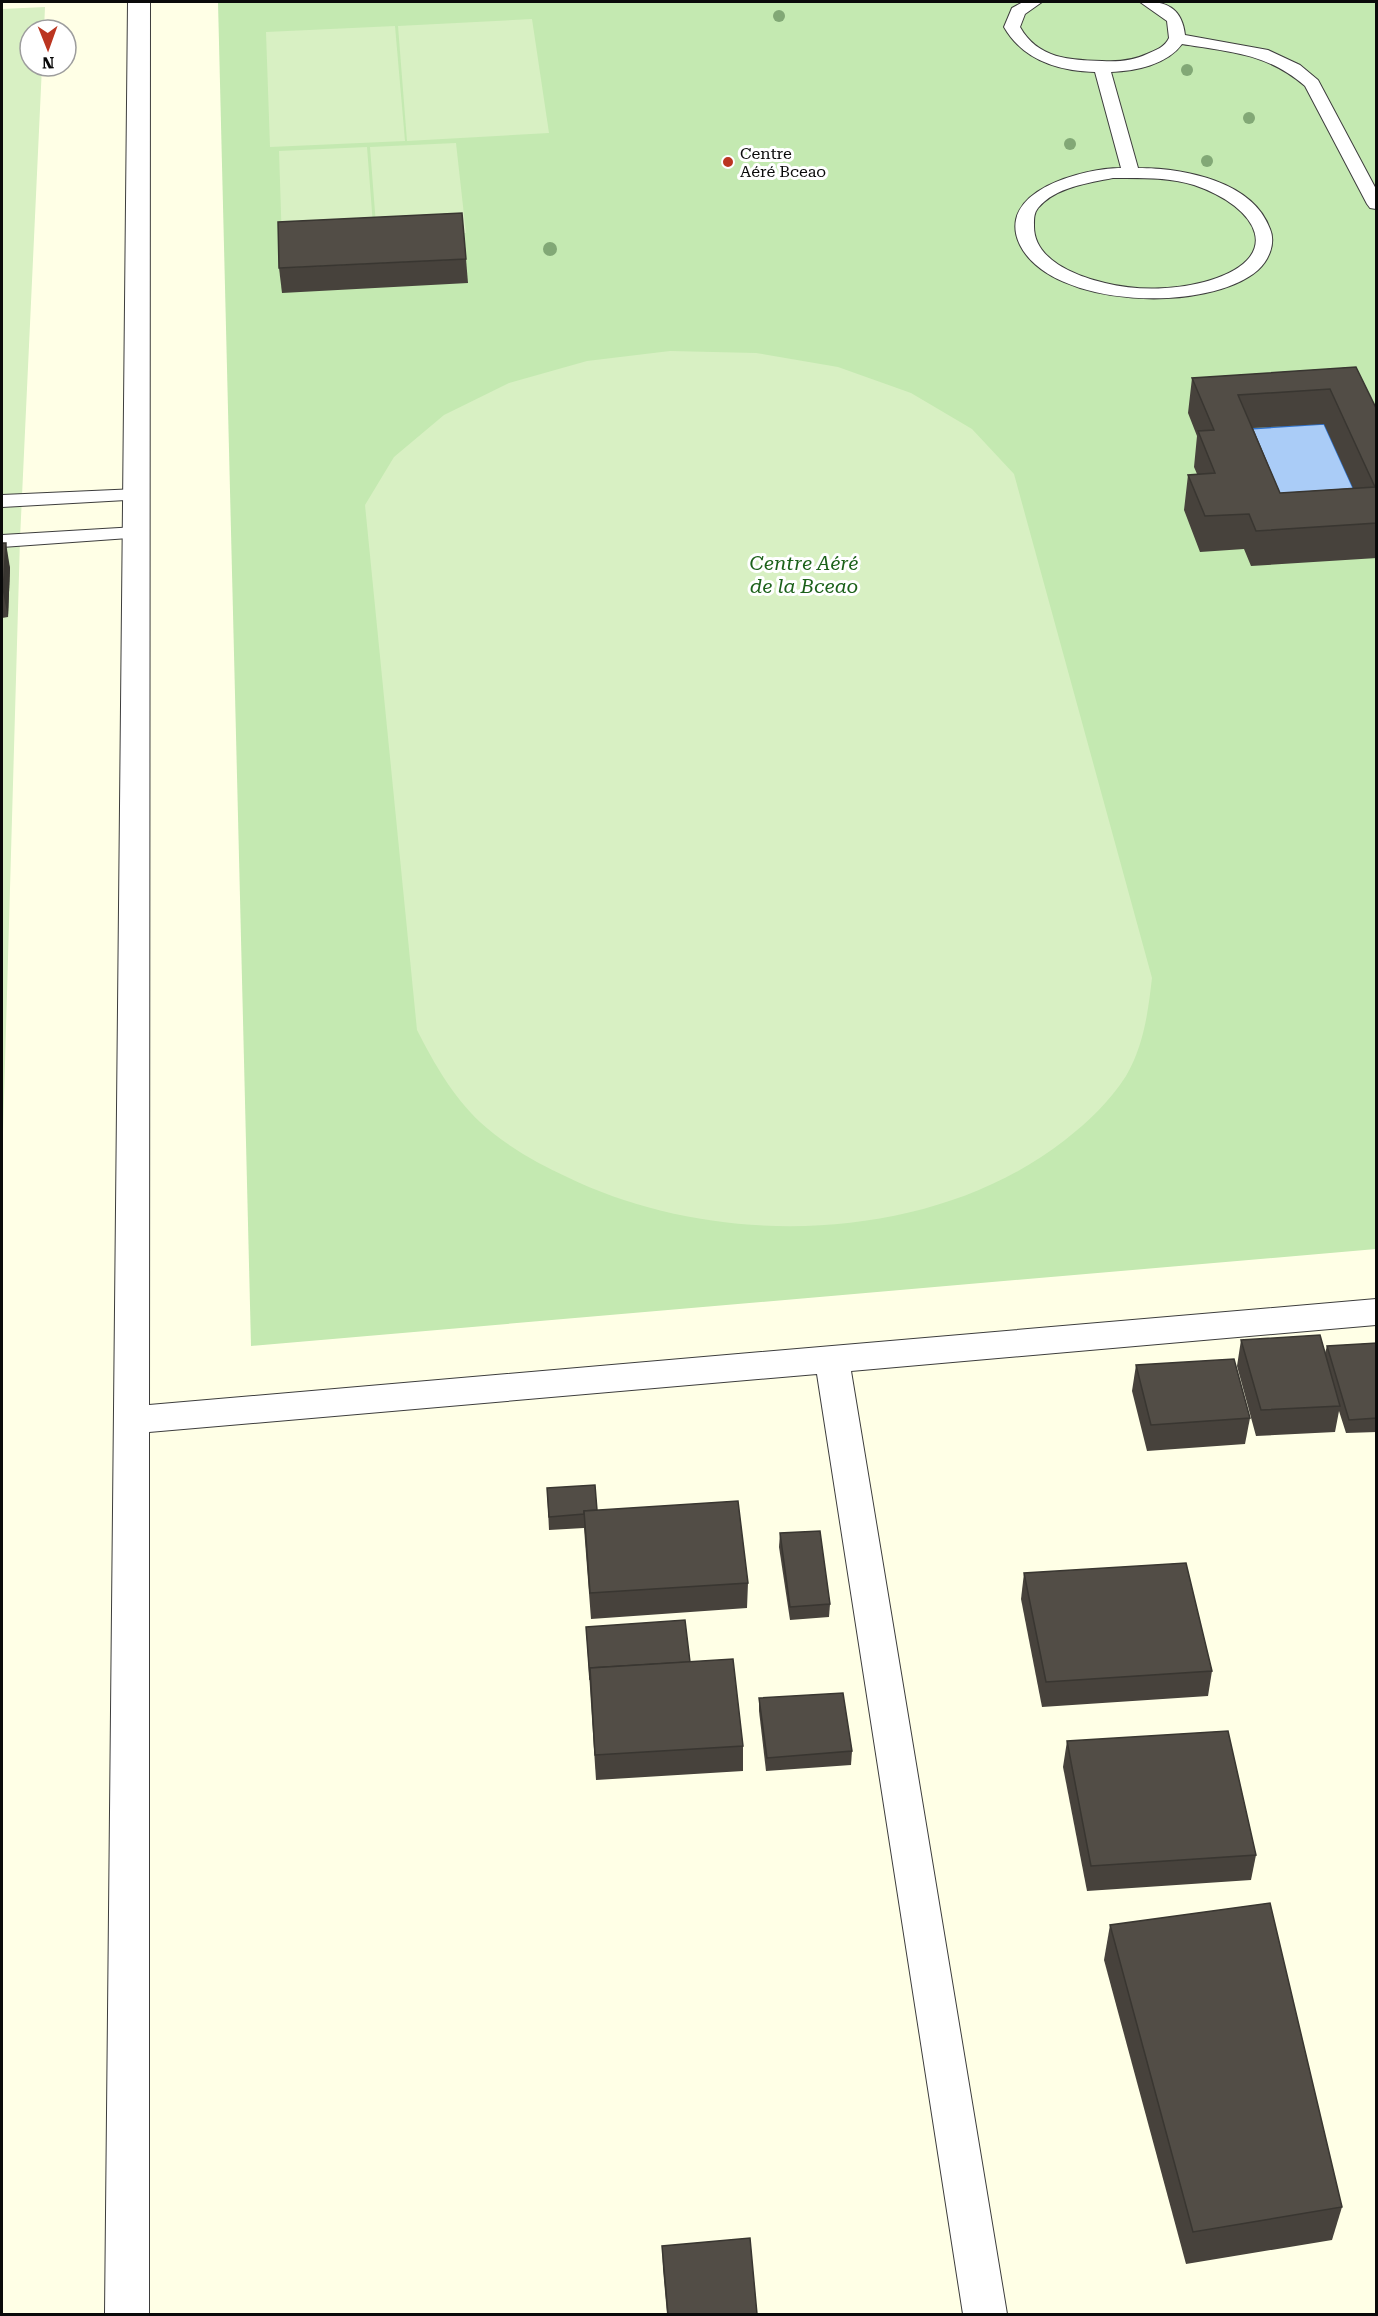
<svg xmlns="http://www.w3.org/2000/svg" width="1378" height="2316" font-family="'Roboto Serif',serif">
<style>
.green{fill:#c4e9b1}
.pitch{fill:#d8f0c3}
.water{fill:#aaccf7;stroke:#3073cf;stroke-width:1.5}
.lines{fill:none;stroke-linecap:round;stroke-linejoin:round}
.service-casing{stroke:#3d3d3d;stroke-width:2}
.minor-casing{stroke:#3d3d3d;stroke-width:2}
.service{fill:#fff;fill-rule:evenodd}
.minor{fill:#fff;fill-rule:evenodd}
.tree{fill:#82a876}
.wall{fill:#47423c;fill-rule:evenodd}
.shaded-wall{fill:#393631}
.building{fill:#524d46;stroke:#393631;stroke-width:1.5;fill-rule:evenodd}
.poi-dot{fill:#bb3520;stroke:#fff;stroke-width:2}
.labels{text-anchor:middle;stroke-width:6;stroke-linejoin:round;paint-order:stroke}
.far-poi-label{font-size:16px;fill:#0a0a0a;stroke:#fff;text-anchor:start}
.park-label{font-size:20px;font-style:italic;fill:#1c611a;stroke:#fff}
</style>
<rect width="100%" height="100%" fill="#ffffe6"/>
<polygon class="green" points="218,2 1376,2 1376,1249 251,1346"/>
<g class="pitch">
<polygon points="45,7 44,30 30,30 30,66 42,66 20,539 2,1168 2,9"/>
<polygon points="532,19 549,133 407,141 398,26"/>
<polygon points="395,26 405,141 270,147 266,32"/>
<polygon points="456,143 466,233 377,238 370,147"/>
<polygon points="367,147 374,238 282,243 279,151"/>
<path d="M670 351 756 353 838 367 911 393 972 429 1014 474 1152 978C1148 1012 1144 1045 1126 1076 1110 1101 1088 1122 1065 1140 931 1245 717 1250 567 1177 536 1163 505 1145 480 1122 452 1095 435 1065 417 1030L365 505 394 457 444 415 509 383 587 361Z"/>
</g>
<polygon class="water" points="1324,424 1369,523 1275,528 1234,430"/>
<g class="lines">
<defs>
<g id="service">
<path d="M1023 2H1042L1025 14 1020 27C1038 59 1070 60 1102 61 1117 62 1132 61 1147 54 1156 50 1165 47 1169 38L1167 21 1140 2C1166 0 1182 8 1185 35L1268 50 1300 65 1318 80 1376 189V209L1370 208 1367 204 1305 86C1267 53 1230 52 1182 44 1167 65 1135 71 1111 72L1138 168C1183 168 1253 181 1270 229 1276 243 1269 260 1258 270 1209 313 1052 309 1020 245 994 191 1084 168 1121 168L1095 72C1058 71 1023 60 1004 27L1012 8ZM1113 178C1140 178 1168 177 1194 185 1259 207 1288 259 1204 282 1173 290 1137 291 1105 283 1076 276 1033 260 1034 225 1034 218 1034 213 1038 208 1055 187 1089 183 1113 178Z"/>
<polygon points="137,489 144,491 147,495 144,499 2,507 2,495"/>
<polygon points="136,527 143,529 146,533 143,537 2,547 2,535"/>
</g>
<polygon id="minor" points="128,2 150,2 149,1405 1376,1299 1376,1325 851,1371 1007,2314 963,2314 817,1374 149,1432 149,2314 105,2314"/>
</defs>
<use href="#service" class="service-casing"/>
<use href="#minor" class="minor-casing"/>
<use href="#service" class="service"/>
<use href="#minor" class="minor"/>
</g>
<g class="tree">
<circle cx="779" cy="16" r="6"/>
<circle cx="1187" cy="70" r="6"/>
<circle cx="1249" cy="118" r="6"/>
<circle cx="1070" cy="144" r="6"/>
<circle cx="1207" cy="161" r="6"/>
<circle cx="550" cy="249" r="7"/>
</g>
<g class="wall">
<polygon points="466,259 468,283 282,293 279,268"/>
<path d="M1356 367 1377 410V558L1251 566 1244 549 1200 552 1184 510 1188 475 1197 474 1194 467 1197 436 1188 413 1192 378ZM1324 424 1353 488 1280 493 1253 428Z"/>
<polygon points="2,543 10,568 8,617 2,618"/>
<polygon points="1241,1340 1325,1353 1327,1346 1377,1343 1377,1432 1346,1433 1339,1411 1335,1432 1256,1436 1237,1366"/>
<polygon points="1136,1365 1250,1418 1245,1444 1147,1451 1132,1391"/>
<polygon points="547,1488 597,1510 748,1583 747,1608 591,1619 584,1528 549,1530"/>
<polygon points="780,1533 830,1604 829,1617 790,1620 779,1547"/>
<polygon points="1024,1573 1212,1671 1208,1696 1042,1707 1021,1599"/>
<polygon points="586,1627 690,1662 743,1746 743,1771 596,1780"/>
<polygon points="759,1698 852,1751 851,1765 766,1771 759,1711"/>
<polygon points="1067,1741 1256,1855 1251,1880 1087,1891 1063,1767"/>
<polygon points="1110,1925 1342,2207 1332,2240 1186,2264 1104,1960"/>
<polygon points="662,2246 757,2314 667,2314 663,2269"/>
</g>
<polygon class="shaded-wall" points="6,543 10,568 8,617 3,592"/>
<g class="building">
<polygon points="462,213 466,259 279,268 278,222"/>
<path d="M1356 367 1377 410V523L1256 531 1249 514 1205 516 1188 475 1215 473 1198 431 1214 430 1192 378ZM1330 389 1375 487 1280 493 1238 395Z"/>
<polygon points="2,543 6,543 3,592 2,592"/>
<polygon points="1320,1335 1340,1406 1261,1410 1241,1340"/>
<polygon points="1377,1343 1377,1418 1349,1420 1327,1346"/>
<polygon points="1234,1359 1250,1418 1151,1425 1136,1365"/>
<polygon points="595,1485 597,1510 584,1511 584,1514 549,1517 547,1488"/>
<polygon points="738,1501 748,1583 590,1593 584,1511"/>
<polygon points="820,1531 830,1604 790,1607 780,1533"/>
<polygon points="1186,1563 1212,1671 1046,1682 1024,1573"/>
<polygon points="685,1620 690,1662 590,1668 590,1680 586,1627"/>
<polygon points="733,1659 743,1746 595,1755 590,1668"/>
<polygon points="843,1693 852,1751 767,1758 759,1698"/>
<polygon points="1228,1731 1256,1855 1091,1866 1067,1741"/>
<polygon points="1270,1903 1342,2207 1193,2232 1110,1925"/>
<polygon points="750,2238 757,2314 668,2314 662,2246"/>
</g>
<circle class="poi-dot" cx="728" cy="162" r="6"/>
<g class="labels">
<g class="far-poi-label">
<text x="740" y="159">Centre<tspan x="740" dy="18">Aéré Bceao</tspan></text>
</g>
<g class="park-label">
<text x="804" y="570">Centre Aéré<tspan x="804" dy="23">de la Bceao</tspan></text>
</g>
</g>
<rect width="1378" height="2316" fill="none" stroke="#0a0a0a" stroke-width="6"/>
<g transform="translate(48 48) rotate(179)"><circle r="28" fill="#ffffff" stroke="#9d9d9d" stroke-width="1.5"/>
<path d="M0-4.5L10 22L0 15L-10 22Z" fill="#bb3520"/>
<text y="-9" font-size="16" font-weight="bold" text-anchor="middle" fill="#0a0a0a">N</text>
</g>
</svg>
